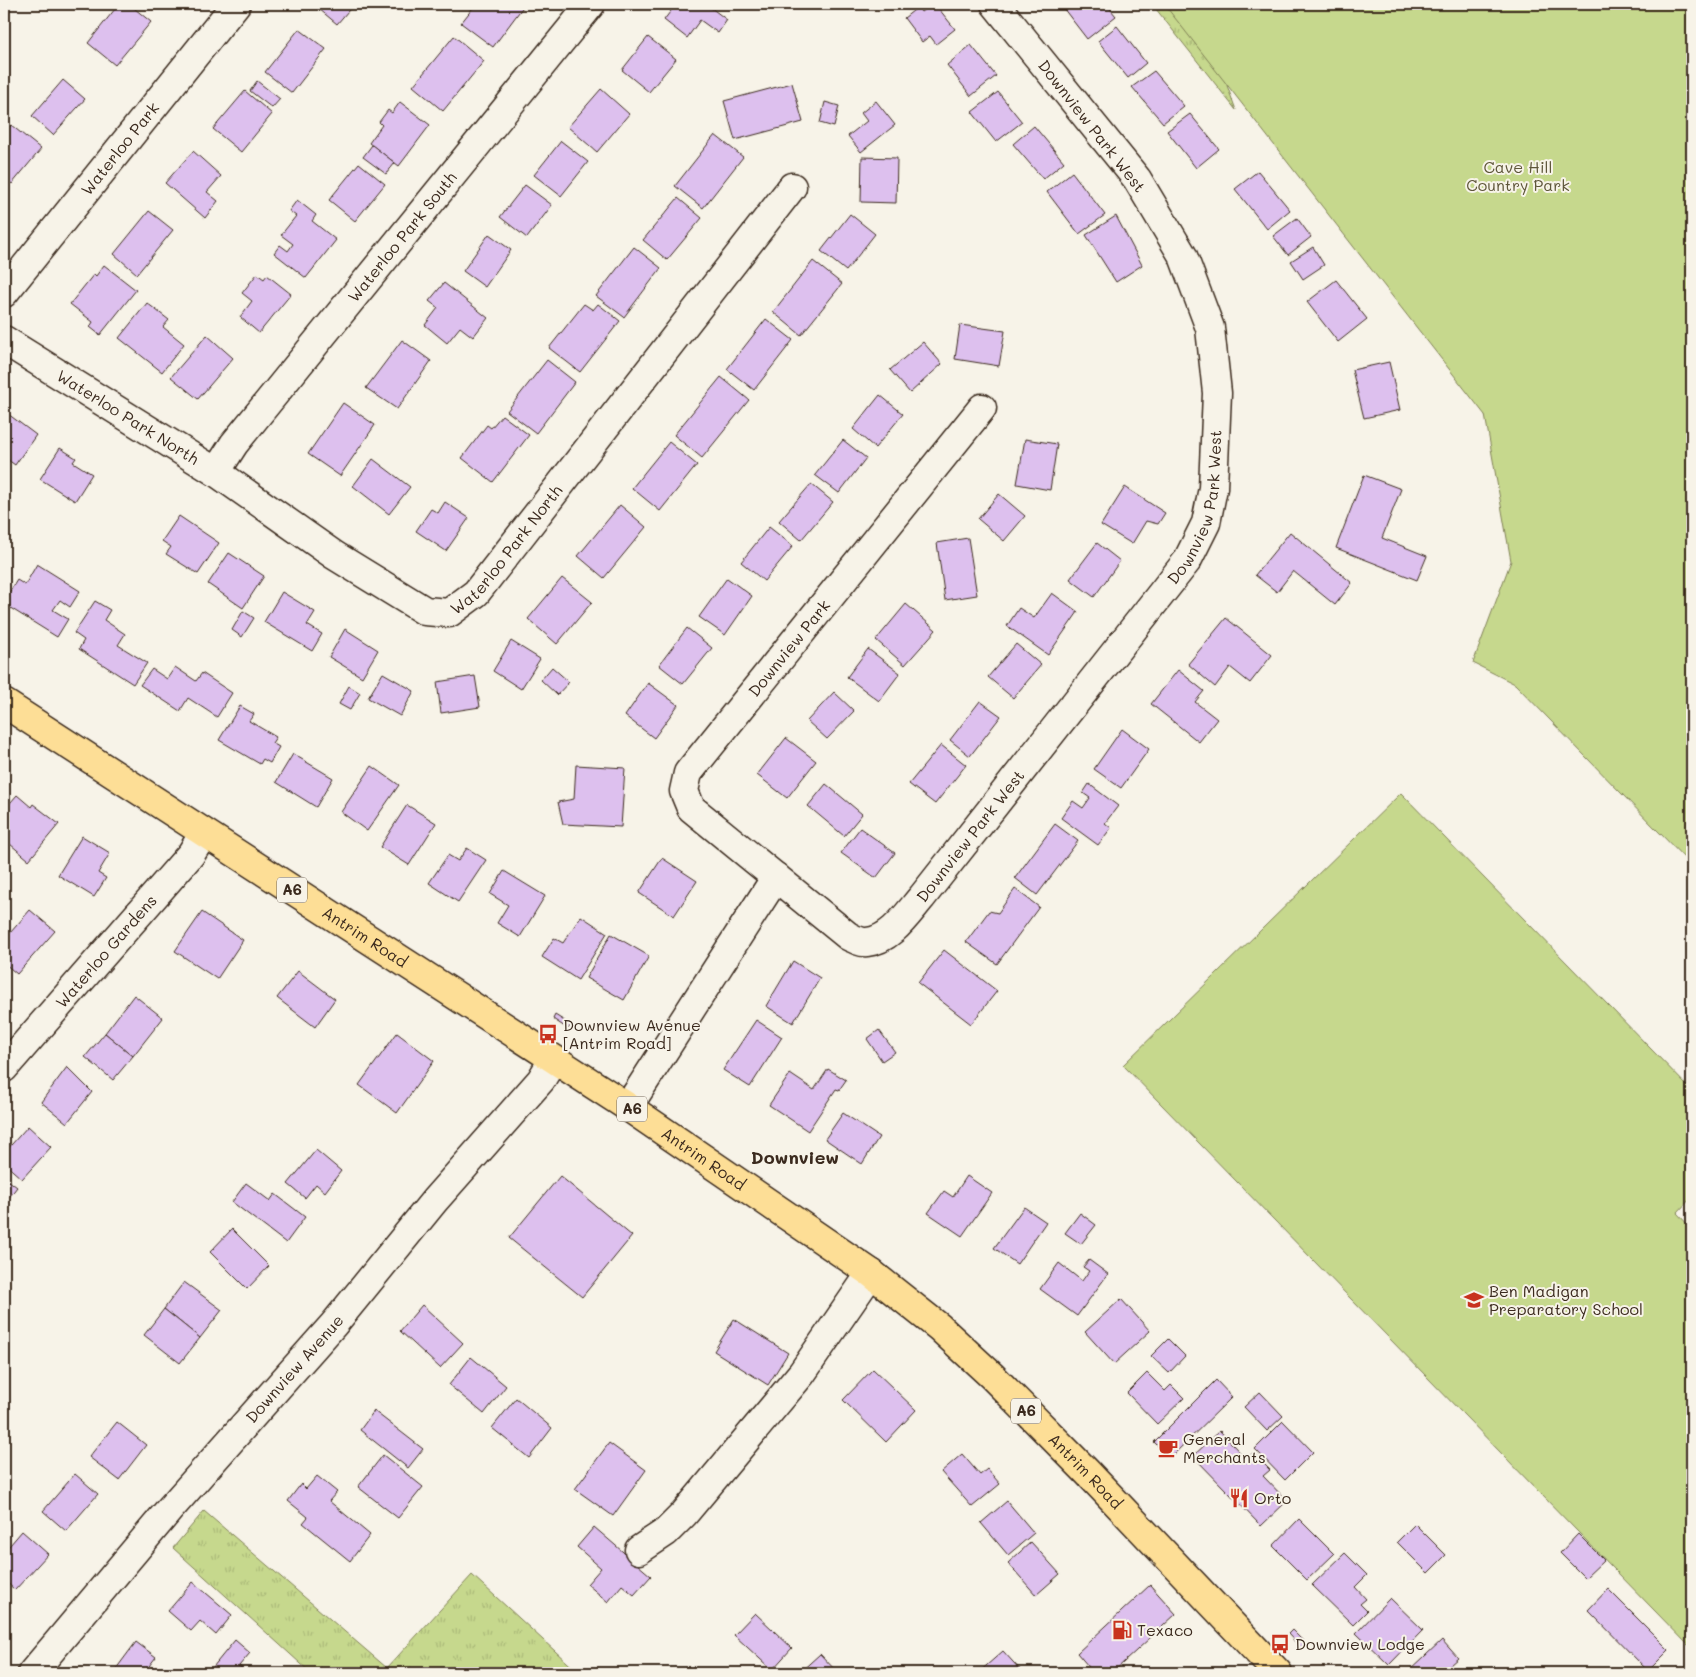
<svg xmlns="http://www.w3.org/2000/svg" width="1696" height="1677" font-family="Mali,sans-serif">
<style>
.grass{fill:url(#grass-tufts);stroke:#808156}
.green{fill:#c6d88d;stroke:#808156}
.building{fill:#ddc0ee;stroke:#3b2a1e}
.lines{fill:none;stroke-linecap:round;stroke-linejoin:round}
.street-casing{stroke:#3b2a1e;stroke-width:31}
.primary-casing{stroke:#3b2a1e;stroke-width:31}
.street{stroke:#f7f3e8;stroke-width:28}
.primary{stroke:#fdde96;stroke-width:28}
.labels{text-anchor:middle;stroke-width:4;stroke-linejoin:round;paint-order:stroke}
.shield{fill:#f7f3e8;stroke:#73665b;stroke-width:1}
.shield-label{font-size:15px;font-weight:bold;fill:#3b2a1e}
.street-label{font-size:16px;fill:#3b2a1e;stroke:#f7f3e8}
.park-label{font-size:16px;fill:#5e563a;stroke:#f7f3e8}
.poi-label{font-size:16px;fill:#3b2a1e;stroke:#f7f3e8;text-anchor:start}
.neighbourhood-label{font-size:18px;font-weight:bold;fill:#3b2a1e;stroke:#f7f3e8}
</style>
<defs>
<pattern id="grass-tufts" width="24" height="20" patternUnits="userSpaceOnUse" patternTransform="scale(1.25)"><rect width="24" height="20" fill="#c6d88d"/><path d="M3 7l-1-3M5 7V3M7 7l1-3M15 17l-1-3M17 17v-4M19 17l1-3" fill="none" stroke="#abba79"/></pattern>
</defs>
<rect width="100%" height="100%" fill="#f7f3e8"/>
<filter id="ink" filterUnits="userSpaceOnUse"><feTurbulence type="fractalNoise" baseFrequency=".02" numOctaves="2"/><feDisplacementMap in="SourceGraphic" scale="10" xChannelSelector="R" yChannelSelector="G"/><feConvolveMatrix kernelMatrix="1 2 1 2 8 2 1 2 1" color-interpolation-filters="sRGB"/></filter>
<g filter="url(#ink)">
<g class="grass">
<polygon points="1152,4 1208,4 1203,20 1236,110"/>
<polygon points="204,1511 387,1668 472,1575 579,1673 311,1673 173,1548"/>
</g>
<g class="green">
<polygon points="1164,4 1692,4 1692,866 1515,684 1473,663 1511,561 1485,415"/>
<polygon points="1401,793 1692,1091 1692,1197 1677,1213 1692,1229 1692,1649 1123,1065"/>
</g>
<g class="building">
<polygon points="119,4 129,4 151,22 115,65 88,43"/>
<polygon points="313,4 354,4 337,24"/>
<polygon points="476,4 525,4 493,47 461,23"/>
<polygon points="676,4 713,4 710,7 727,20 718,33 700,20 687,38 664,20"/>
<polygon points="932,4 935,4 955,29 936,44 930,36 922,42 904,18 918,7 921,12"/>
<polygon points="1060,4 1106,4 1116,16 1087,39"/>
<polygon points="1117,26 1146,63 1128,78 1098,41"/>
<polygon points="299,29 326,49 292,93 265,72"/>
<polygon points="454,36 484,61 443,111 413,86"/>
<polygon points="648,37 676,59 649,92 622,70"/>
<polygon points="971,45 996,76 971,96 947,65"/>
<polygon points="1154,71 1184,106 1163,123 1132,87"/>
<polygon points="63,80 85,99 53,135 32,116"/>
<polygon points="257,81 280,99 272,108 250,91"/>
<polygon points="792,83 803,122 735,140 724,101"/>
<polygon points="601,89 629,114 597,152 568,127"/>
<polygon points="245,91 272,114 241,152 213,129"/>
<polygon points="998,92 1022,122 996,142 972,112"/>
<polygon points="876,101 895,125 861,152 848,136 867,121 861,113"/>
<polygon points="400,102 430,125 399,166 369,143 382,125 379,122 388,110 392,113"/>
<polygon points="825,102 839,106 834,127 820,123"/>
<polygon points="1190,114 1219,149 1196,168 1167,131"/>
<polygon points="11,125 41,149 12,184 4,177 4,152 5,150 4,148 4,135"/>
<polygon points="1034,126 1064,162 1043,179 1013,144"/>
<polygon points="715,135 743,157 703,208 675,186"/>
<polygon points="561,141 588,162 561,196 534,175"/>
<polygon points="372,145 395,163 386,174 363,157"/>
<polygon points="193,151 221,176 207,192 218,201 205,218 165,183"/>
<polygon points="862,157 897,158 896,203 861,202"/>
<polygon points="359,163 385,184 355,221 329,200"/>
<polygon points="1258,171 1290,210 1267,229 1235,189"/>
<polygon points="1072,172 1105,215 1079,234 1047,192"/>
<polygon points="525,185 552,205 527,238 500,217"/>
<polygon points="678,198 702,218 667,260 643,240"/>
<polygon points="297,200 316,215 312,221 336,240 306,278 274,253 280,245 288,251 293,244 281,235 296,216 289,211"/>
<polygon points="149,211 173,230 137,274 114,254"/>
<polygon points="850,214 875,234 846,271 821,251"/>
<polygon points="1116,216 1142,265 1116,282 1086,235"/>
<polygon points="1297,218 1311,237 1288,255 1273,236"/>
<polygon points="489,234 511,250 485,287 463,271"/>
<polygon points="634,247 661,268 624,317 596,296"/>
<polygon points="1313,247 1324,265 1303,279 1291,261"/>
<polygon points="813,261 842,284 801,335 773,312"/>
<polygon points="104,265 136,290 100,335 90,327 93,322 70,304 94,274 96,276"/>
<polygon points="257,274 264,279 267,275 291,294 259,333 240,317 252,301 242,293"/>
<polygon points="1336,280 1367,319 1338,342 1307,302"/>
<polygon points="444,283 488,318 473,337 460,327 447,343 425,325 438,308 429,301"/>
<polygon points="147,303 169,320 163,327 184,344 162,372 119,338"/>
<polygon points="584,304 593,310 598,304 620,321 580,372 549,348"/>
<polygon points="766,319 793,340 754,390 727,369"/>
<polygon points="960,325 1005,331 999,366 955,359"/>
<polygon points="207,335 233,358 198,399 171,377"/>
<polygon points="402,340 431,361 397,409 366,388"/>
<polygon points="923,342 942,364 910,393 890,370"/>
<polygon points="547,360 575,382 536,433 507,411"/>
<polygon points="1389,362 1400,410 1364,418 1352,370"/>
<polygon points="721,377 749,400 702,458 674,435"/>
<polygon points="880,395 903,414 875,448 853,429"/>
<polygon points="343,403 375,425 340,476 308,454"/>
<polygon points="4,411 36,435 15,465 4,457"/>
<polygon points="502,415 529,435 493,482 462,458 487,425 491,428"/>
<polygon points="1025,439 1057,444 1050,490 1017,484"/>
<polygon points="843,440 866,458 839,493 815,475"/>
<polygon points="669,442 697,465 660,511 632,488"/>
<polygon points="60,448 76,458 73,462 92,474 75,501 40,479"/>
<polygon points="373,459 410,487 389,514 353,486"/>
<polygon points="1364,475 1401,489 1382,538 1427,556 1417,580 1336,548"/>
<polygon points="811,484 833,502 801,540 779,521"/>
<polygon points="1125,487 1165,513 1158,524 1146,521 1132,544 1101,525"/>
<polygon points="999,494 1025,516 1004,541 978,519"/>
<polygon points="445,502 469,518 446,551 416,531 431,509 438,513"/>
<polygon points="620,505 646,527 604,578 578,556"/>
<polygon points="179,516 219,543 198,574 166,554 171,547 162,541"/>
<polygon points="769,527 793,546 764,581 741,562"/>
<polygon points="1290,532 1352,583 1335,605 1293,571 1277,592 1255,575"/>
<polygon points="968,538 977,595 945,600 937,543"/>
<polygon points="1097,543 1120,561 1094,597 1070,579"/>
<polygon points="229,553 264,576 243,608 208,584"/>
<polygon points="37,564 80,591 70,607 60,600 53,610 68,619 57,637 4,604 4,601 17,580 25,585"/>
<polygon points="562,578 592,602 557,644 528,619"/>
<polygon points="727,578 752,596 725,635 699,617"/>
<polygon points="282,592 315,612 307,625 322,634 312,651 264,622"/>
<polygon points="1052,593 1078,612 1048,655 1007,626 1019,608 1034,618"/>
<polygon points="95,601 110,610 104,620 125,634 118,645 147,663 133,684 79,649 84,640 74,633"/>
<polygon points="906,604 936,630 905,665 876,640"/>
<polygon points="243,611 254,618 242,637 232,630"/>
<polygon points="1226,618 1272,655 1250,683 1230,667 1215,687 1188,664"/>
<polygon points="687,628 712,648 683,684 659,665"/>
<polygon points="345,629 378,650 362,677 329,657"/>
<polygon points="511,641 540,659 521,689 493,671"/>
<polygon points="1016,644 1041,665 1013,698 988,677"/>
<polygon points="868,649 900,673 879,701 847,677"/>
<polygon points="175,667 196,681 202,673 232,693 217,717 188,698 180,711 140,685 152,669 167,679"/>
<polygon points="552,667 569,682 557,695 541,680"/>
<polygon points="1178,670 1204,691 1195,702 1217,719 1199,742 1151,704"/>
<polygon points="383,673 414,691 400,716 368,698"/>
<polygon points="475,676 480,707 441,713 437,682"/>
<polygon points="648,683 678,705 654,738 625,716"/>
<polygon points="349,686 360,693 350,710 339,704"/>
<polygon points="834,692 854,711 827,739 807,721"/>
<polygon points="980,701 1001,716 970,756 950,740"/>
<polygon points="240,706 254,714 249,721 276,737 272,743 279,747 270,763 263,759 260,764 219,740"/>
<polygon points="1122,729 1149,749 1121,788 1094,769"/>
<polygon points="786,738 816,761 787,798 757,775"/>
<polygon points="941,745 966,765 935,804 909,784"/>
<polygon points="293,754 333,778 316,807 276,782"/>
<polygon points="576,765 625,768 621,827 563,824 558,802 574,799"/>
<polygon points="372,766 399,785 367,831 341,812"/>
<polygon points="826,784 862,814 844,836 808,806"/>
<polygon points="1089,784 1118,806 1105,823 1111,828 1098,845 1061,818 1073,801 1083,808 1090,798 1083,793"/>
<polygon points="17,795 31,807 33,804 59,824 29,860 4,839 4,810"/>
<polygon points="407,805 436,823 409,865 380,847"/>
<polygon points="1055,824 1078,841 1037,895 1015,878"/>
<polygon points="860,828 895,853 876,878 841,853"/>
<polygon points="82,836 110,853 98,873 106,878 94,897 58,875"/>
<polygon points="467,848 486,860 458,902 429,883 448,855 458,861"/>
<polygon points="662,858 697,881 674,916 639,893"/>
<polygon points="504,871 545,896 520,937 497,923 508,905 490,894"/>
<polygon points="1015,889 1039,907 997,964 966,942 989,911 998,913"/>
<polygon points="30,910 55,931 17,974 4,963 4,940"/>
<polygon points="202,912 243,940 217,979 175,951"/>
<polygon points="581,916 607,933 578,980 542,957 554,938 563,943"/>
<polygon points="611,934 649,956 624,1000 586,978"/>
<polygon points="944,950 997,991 971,1024 918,983"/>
<polygon points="793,961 820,978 793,1023 766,1006"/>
<polygon points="298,971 335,999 315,1027 277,998"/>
<polygon points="134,995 163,1018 133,1056 105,1033"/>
<polygon points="555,1015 571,1025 568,1029 553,1019"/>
<polygon points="756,1020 782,1037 750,1087 723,1070"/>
<polygon points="879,1030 895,1052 882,1061 867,1039"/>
<polygon points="105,1033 133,1056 113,1080 85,1057"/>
<polygon points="397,1033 434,1061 397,1113 359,1085"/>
<polygon points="67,1067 92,1092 67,1123 41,1102"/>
<polygon points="828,1069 846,1080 839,1090 836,1089 808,1131 769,1105 790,1074 814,1090"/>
<polygon points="843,1113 879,1137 862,1164 825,1139"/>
<polygon points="28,1126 51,1147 22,1179 4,1163 4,1153"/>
<polygon points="316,1150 341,1171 325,1192 316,1184 305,1198 288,1184"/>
<polygon points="560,1176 632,1236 582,1297 509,1238"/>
<polygon points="967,1176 992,1193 962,1236 928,1213 944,1191 953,1197"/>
<polygon points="4,1177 17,1187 4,1204"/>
<polygon points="246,1183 270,1201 275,1194 305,1217 286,1243 232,1202"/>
<polygon points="1024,1207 1046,1222 1017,1264 994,1248"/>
<polygon points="1080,1213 1096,1225 1081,1244 1065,1233"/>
<polygon points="232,1229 269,1266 247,1289 210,1252"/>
<polygon points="1089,1260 1108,1274 1077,1316 1040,1289 1059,1263 1082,1281 1089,1271 1083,1267"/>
<polygon points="184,1282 222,1310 200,1338 164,1309"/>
<polygon points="1121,1299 1150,1331 1114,1364 1085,1332"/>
<polygon points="422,1305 463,1343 440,1368 400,1331"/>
<polygon points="164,1309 200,1338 180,1363 144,1335"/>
<polygon points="734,1319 788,1353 768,1385 714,1351"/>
<polygon points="1168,1339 1185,1356 1169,1373 1151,1356"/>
<polygon points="471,1357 506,1386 484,1414 449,1385"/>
<polygon points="873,1369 916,1410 886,1442 843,1400"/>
<polygon points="1147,1373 1165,1391 1171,1385 1184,1398 1157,1424 1127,1393"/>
<polygon points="1216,1380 1232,1397 1170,1458 1154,1442"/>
<polygon points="1260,1392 1283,1416 1267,1431 1244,1407"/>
<polygon points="516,1398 552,1428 529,1458 492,1428"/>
<polygon points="374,1411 423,1449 408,1468 360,1430"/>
<polygon points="1283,1421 1313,1452 1285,1480 1255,1449"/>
<polygon points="117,1422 146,1445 119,1480 89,1457"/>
<polygon points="1220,1431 1246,1459 1253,1453 1270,1470 1263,1476 1287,1501 1261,1526 1193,1456"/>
<polygon points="609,1443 646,1470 613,1516 575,1489"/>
<polygon points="962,1454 980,1475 987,1469 1000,1484 972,1507 941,1472"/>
<polygon points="383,1455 423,1487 398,1518 358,1487"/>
<polygon points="75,1474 98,1494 66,1531 43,1511"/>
<polygon points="317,1476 337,1492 329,1501 370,1535 350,1561 303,1523 308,1517 288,1501 301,1484 306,1489"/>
<polygon points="1007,1501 1034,1533 1008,1555 981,1523"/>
<polygon points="1299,1519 1334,1554 1307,1580 1273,1546"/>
<polygon points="1415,1524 1446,1555 1428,1573 1397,1542"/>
<polygon points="594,1527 651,1576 634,1595 622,1585 608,1602 587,1584 601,1568 577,1547"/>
<polygon points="22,1531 48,1554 15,1590 4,1580 4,1552"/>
<polygon points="1578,1534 1604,1560 1585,1578 1560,1553"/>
<polygon points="1031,1542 1060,1574 1036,1595 1008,1563"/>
<polygon points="1345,1553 1367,1575 1355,1587 1366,1599 1360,1604 1367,1611 1353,1625 1312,1585"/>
<polygon points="193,1582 232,1615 216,1635 200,1621 191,1631 168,1611"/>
<polygon points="1150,1585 1176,1614 1112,1673 1094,1673 1077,1653"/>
<polygon points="1608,1589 1669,1650 1648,1671 1588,1610"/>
<polygon points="1390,1598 1423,1630 1389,1665 1356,1633"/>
<polygon points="755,1613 792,1648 772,1670 734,1635"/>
<polygon points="1292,1630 1305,1643 1301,1648 1288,1634"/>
<polygon points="235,1640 250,1653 239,1666 248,1673 220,1673 213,1667"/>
<polygon points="1442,1640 1458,1658 1450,1665 1458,1673 1411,1673 1409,1671"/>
<polygon points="136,1642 156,1657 149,1666 159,1673 113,1673"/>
<polygon points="1003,1651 1023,1673 978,1673"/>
<polygon points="820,1654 838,1673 799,1673"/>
</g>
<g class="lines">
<defs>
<g id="street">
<path id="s1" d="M4 293 236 4"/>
<path id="s2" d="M4 340 216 472 334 555 425 611 449 613 476 593 792 187"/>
<path id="s3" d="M982 408 688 773 684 791 691 808 848 936C854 939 862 943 867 942 891 940 908 913 922 897L1187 561 1206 523 1213 488 1217 393 1210 328 1183 256 1137 179 995 4"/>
<path id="s4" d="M216 472 234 444 591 4"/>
<path id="s5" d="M4 1068 191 854 204 833"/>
<polyline points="628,1107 776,877"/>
<polyline points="639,1550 666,1532 684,1514 802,1373 871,1273"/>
<path id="s6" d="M32 1673 169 1510 334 1324 435 1200 541 1080 553 1060"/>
</g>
<g id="primary">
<path id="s7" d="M4 703 628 1107 871 1273 939 1327 992 1376 1087 1472 1278 1673"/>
</g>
</defs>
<use href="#street" class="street-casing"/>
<use href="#primary" class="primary-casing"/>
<use href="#street" class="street"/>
<use href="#primary" class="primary"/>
</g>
</g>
<defs>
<symbol id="bus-bare" viewBox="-9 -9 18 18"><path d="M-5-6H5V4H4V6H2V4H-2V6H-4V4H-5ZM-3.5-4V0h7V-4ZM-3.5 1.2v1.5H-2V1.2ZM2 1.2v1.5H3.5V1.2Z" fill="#c8321e" stroke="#f7f3e8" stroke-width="2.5" paint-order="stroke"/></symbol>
<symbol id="school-bare" viewBox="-9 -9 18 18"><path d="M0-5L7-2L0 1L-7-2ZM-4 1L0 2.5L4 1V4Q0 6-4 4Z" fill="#c8321e" stroke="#f7f3e8" stroke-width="2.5" paint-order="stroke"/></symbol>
<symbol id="cafe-bare" viewBox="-9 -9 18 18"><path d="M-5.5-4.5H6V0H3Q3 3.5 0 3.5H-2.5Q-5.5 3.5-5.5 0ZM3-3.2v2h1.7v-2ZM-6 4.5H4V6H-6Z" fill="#c8321e" stroke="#f7f3e8" stroke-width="2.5" paint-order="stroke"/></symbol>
<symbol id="restaurant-bare" viewBox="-9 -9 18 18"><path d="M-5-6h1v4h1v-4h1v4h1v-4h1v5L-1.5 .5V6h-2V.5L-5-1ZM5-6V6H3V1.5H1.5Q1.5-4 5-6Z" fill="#c8321e" stroke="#f7f3e8" stroke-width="2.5" paint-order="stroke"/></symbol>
<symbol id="fuel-bare" viewBox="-9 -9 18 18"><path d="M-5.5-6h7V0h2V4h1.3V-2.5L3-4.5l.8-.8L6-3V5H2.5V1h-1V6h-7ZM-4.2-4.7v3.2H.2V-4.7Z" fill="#c8321e" stroke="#f7f3e8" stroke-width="2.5" paint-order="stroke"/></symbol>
</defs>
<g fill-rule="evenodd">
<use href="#bus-bare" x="534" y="1020" width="28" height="28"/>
<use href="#school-bare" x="1460" y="1286" width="28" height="28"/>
<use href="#cafe-bare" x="1154" y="1434" width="28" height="28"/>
<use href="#restaurant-bare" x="1225" y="1484" width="28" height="28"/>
<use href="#fuel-bare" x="1108" y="1616" width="28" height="28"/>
<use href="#bus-bare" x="1266" y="1630" width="28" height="28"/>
</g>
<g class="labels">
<g class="shield">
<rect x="277" y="877.5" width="30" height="25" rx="4"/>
<rect x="617" y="1096.5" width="30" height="25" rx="4"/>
<rect x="1011" y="1398.5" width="30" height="25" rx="4"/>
</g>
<g class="shield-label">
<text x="292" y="895">A6</text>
<text x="632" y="1114">A6</text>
<text x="1026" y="1416">A6</text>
</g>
<g class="street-label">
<text transform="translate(1092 126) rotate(52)" y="6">Downview Park West</text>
<text dy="6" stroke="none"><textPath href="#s1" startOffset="185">Waterloo Park</textPath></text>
<text dy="6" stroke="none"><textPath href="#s4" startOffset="300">Waterloo Park South</textPath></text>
<text dy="6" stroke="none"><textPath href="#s2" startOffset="146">Waterloo Park North</textPath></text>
<text dy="6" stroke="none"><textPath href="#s3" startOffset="1284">Downview Park West</textPath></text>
<text dy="6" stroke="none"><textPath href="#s2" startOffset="611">Waterloo Park North</textPath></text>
<text transform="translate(789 648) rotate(-51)" y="6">Downview Park</text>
<text dy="6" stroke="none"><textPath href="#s3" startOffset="879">Downview Park West</textPath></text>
<text dy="6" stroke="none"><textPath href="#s7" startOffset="430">Antrim Road</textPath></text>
<text dy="6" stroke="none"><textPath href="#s5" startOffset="155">Waterloo Gardens</textPath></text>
<text dy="6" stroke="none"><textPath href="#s7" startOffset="835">Antrim Road</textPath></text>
<text dy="6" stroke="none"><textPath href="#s6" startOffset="402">Downview Avenue</textPath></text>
<text dy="6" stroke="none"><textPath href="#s7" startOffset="1330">Antrim Road</textPath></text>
</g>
<g class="park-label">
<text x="1518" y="173">Cave Hill<tspan x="1518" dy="18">Country Park</tspan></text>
</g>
<g class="poi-label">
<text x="563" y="1031">Downview Avenue<tspan x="563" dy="18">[Antrim Road]</tspan></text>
<text x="1489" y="1297">Ben Madigan<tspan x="1489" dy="18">Preparatory School</tspan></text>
<text x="1183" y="1445">General<tspan x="1183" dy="18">Merchants</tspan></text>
<text x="1254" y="1504">Orto</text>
<text x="1137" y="1636">Texaco</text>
<text x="1295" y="1650">Downview Lodge</text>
</g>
<g class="neighbourhood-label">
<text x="795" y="1164">Downview</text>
</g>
</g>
<rect width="1696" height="1677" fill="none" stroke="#f7f3e8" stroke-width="20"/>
<rect x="10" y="10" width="1676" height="1657" fill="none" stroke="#3b2a1e" stroke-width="2" filter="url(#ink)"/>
</svg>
